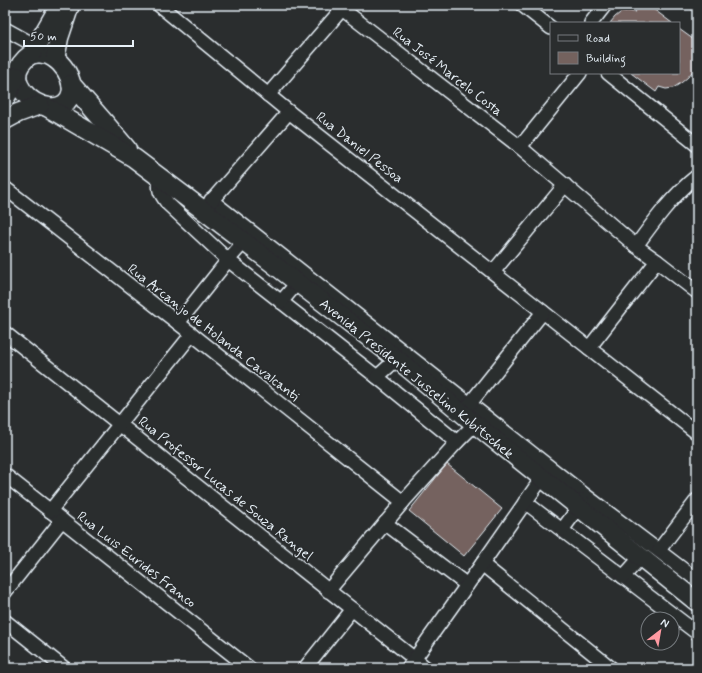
<svg xmlns="http://www.w3.org/2000/svg" width="702" height="673" font-family="Mynerve,sans-serif">
<style>
.building{fill:#74625e;stroke:#e8f1f8}
.lines{fill:none;stroke-linecap:round;stroke-linejoin:round}
.street-casing{stroke:#e8f1f8;stroke-width:16}
.secondary-casing{stroke:#e8f1f8;stroke-width:21}
.street{stroke:#2a2d2e;stroke-width:13}
.secondary{stroke:#2a2d2e;stroke-width:18}
.labels{text-anchor:middle;stroke-width:3.5;stroke-linejoin:round;paint-order:stroke}
.street-label{font-size:14px;fill:#e8f1f8;stroke:#2a2d2e}
</style>
<rect width="100%" height="100%" fill="#2a2d2e"/>
<filter id="ink" filterUnits="userSpaceOnUse"><feTurbulence type="fractalNoise" baseFrequency=".025" numOctaves="2"/><feDisplacementMap in="SourceGraphic" scale="8" xChannelSelector="R" yChannelSelector="G"/><feConvolveMatrix kernelMatrix="1 2 1 2 8 2 1 2 1" color-interpolation-filters="sRGB"/></filter>
<g filter="url(#ink)">
<g class="building">
<polygon points="640,5 648,5 672,23 610,23 615,17 620,13 627,11 635,12"/>
<polygon points="679,29 697,42 697,49 693,53 696,59 695,68 688,77 681,83 673,88 666,89 659,87 656,92 631,73 679,73"/>
<polygon points="447,464 502,509 464,556 409,511"/>
</g>
<g class="lines">
<defs>
<g id="street">
<polyline points="159,5 289,112 697,433"/>
<polyline points="337,5 520,147 636,246 657,261 697,292"/>
<polyline points="522,5 551,28"/>
<polyline points="591,23 605,5"/>
<polyline points="5,29 36,46"/>
<polyline points="608,73 697,145"/>
<polyline points="268,95 342,9"/>
<polyline points="520,147 580,73"/>
<path d="M160 178C158 191 160 193 168 204L228 260 377 377 457 442 475 424"/>
<polyline points="5,188 192,334 403,502"/>
<polyline points="211,200 585,495 697,580"/>
<polyline points="206,207 289,112"/>
<path d="M636 246C654 221 673 195 697 176"/>
<polyline points="493,272 565,185"/>
<polyline points="281,302 298,282"/>
<polyline points="178,323 228,260 244,242"/>
<polyline points="5,333 426,668"/>
<polyline points="589,348 657,261"/>
<polyline points="377,377 397,359"/>
<polyline points="464,411 543,312"/>
<polyline points="5,475 249,668"/>
<polyline points="525,502 697,633"/>
<polyline points="50,511 192,334"/>
<polyline points="385,523 467,585"/>
<polyline points="562,530 579,507 582,500"/>
<polyline points="659,550 697,500"/>
<polyline points="482,564 611,668"/>
<polyline points="623,577 641,557"/>
<polyline points="328,591 403,502 457,442"/>
<polyline points="5,592 62,520"/>
<polyline points="5,621 64,668"/>
<polyline points="305,668 352,609"/>
<polyline points="408,668 482,564 542,478"/>
</g>
<g id="secondary">
<path d="M39 53C42 54 45 54 48 55 65 61 82 91 64 104 59 107 54 108 49 107 30 104 8 83 21 64 24 60 27 57 30 55 33 54 36 54 39 53Z"/>
<polyline points="31,55 60,5"/>
<polyline points="55,59 59,38 70,5"/>
<polyline points="71,84 105,123 127,149"/>
<polyline points="5,99 17,76"/>
<polyline points="47,107 134,158 203,210 397,359 475,424 697,602"/>
<polyline points="5,120 18,113 40,105"/>
</g>
</defs>
<use href="#street" class="street-casing"/>
<use href="#secondary" class="secondary-casing"/>
<use href="#street" class="street"/>
<use href="#secondary" class="secondary"/>
</g>
</g>
<g class="labels">
<g class="street-label">
<text transform="translate(448 71) rotate(38)" y="5">Rua José Marcelo Costa</text>
<text transform="translate(360 147) rotate(38)" y="5">Rua Daniel Pessoa</text>
<text transform="translate(214 332) rotate(38)" y="5">Rua Arcanjo de Holanda Cavalcanti</text>
<text transform="translate(417 378) rotate(39)" y="5">Avenida Presidente Juscelino Kubitschek</text>
<text transform="translate(226 488) rotate(39)" y="5">Rua Professor Lucas de Souza Rangel</text>
<text transform="translate(137 559) rotate(38)" y="5">Rua Luis Eurides Franco</text>
</g>
</g>
<rect width="702" height="673" fill="none" stroke="#2a2d2e" stroke-width="20"/>
<rect x="10" y="10" width="682" height="653" fill="none" stroke="#e8f1f8" stroke-width="1.5" filter="url(#ink)"/>
<rect x="550" y="22" width="130" height="52" fill="#2a2d2e" stroke="#767b7f"/>
<rect x="558" y="35" width="20" height="6" fill="#2a2d2e" stroke="#767b7f"/>
<text x="586" y="42" font-size="12" fill="#e8f1f8">Road</text>
<rect x="558" y="52" width="20" height="12" fill="#74625e" stroke="#767b7f"/>
<text x="586" y="62" font-size="12" fill="#e8f1f8">Building</text>
<g transform="translate(660 631) rotate(31)"><circle r="19" fill="#2a2d2e" stroke="#767b7f"/>
<path d="M0-3L7 15L0 10L-7 15Z" fill="#ff9aa2"/>
<text y="-6" font-size="11" font-weight="bold" text-anchor="middle" fill="#e8f1f8">N</text>
</g>
<path d="M24 40v6h109v-6" fill="none" stroke="#e8f1f8" stroke-width="2"/>
<text x="30" y="40" font-size="12" fill="#e8f1f8" stroke="#2a2d2e" stroke-width="3" paint-order="stroke">50 m</text>
</svg>
